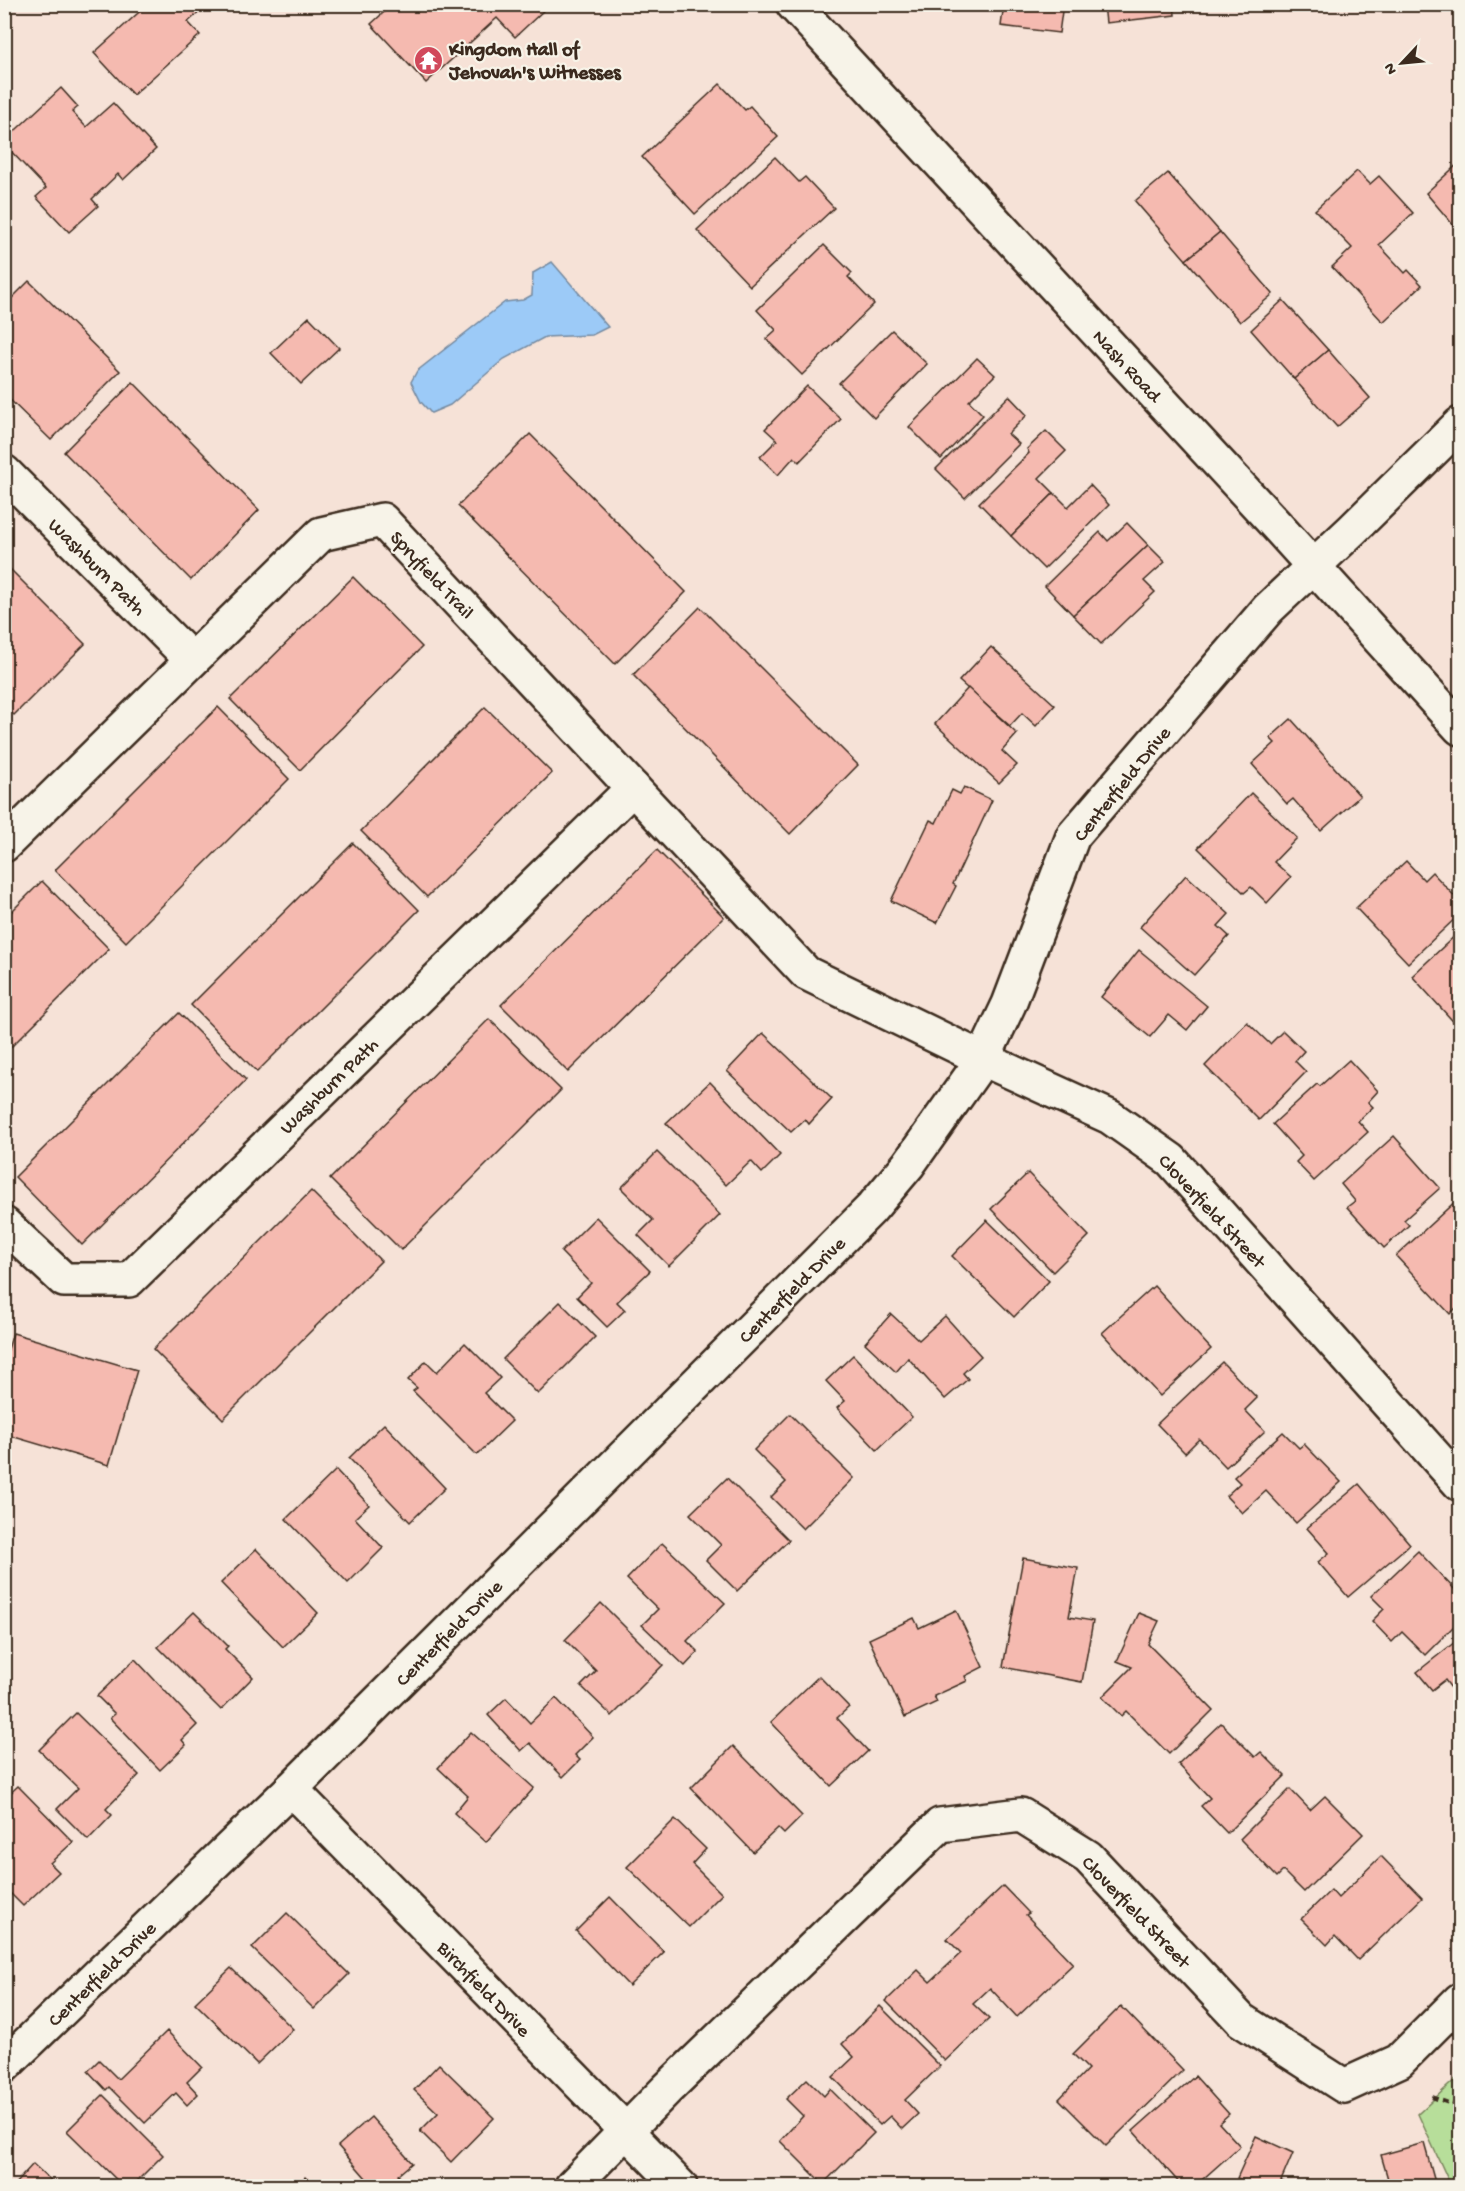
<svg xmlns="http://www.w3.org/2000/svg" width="1465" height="2191" font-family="'Gochi Hand',sans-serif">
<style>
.green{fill:#b7de9a;stroke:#79845c;stroke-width:1.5}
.water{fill:#9ccaf7;stroke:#758aa0;stroke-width:1.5}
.building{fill:#f5bab0;stroke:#3b2a1e;stroke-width:1.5}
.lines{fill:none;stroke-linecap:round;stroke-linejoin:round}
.minor-casing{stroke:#3b2a1e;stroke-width:38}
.path{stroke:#3b2a1e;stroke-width:4;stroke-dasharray:6 4.5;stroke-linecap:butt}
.minor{stroke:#f7f3e8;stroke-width:33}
.labels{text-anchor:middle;stroke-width:4.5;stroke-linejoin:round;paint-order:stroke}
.poi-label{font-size:20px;font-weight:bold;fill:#3b2a1e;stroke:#f7f3e8;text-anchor:start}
.street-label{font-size:20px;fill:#3b2a1e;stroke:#f7f3e8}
</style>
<rect width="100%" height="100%" fill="#f6e2d7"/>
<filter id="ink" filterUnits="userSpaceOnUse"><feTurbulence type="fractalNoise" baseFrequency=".0167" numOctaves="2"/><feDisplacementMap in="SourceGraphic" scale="12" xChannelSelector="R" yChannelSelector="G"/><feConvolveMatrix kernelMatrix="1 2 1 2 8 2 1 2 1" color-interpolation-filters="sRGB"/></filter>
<g filter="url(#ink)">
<polygon class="green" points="1460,2075 1460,2186 1451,2186 1418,2114"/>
<polygon class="water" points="552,262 608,327 592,335 545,337 504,359 450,405 431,413 421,402 411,382 417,371 505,302 523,300 532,295 533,273"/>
<g class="building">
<polygon points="148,4 200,4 204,8 188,22 200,35 133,95 94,53"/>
<polygon points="393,4 537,4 543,11 515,37 497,18 426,83 371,24"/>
<polygon points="1004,4 1063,4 1059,33 1001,26"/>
<polygon points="1104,4 1174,4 1175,15 1106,23"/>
<polygon points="720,84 745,110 750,106 778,137 695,214 642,157"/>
<polygon points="61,88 78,107 72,112 86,127 113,103 156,149 123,180 118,174 92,199 98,206 69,232 36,197 46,188 4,144 4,141"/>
<polygon points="775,157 799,182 805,177 834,208 750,286 697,230"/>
<polygon points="1460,162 1460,233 1426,193"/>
<polygon points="1357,171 1370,184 1379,176 1413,213 1379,245 1405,273 1408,270 1422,285 1383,322 1332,267 1352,248 1315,210"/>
<polygon points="1168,173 1220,232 1186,260 1135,201"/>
<polygon points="1220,232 1273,294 1240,322 1186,260"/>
<polygon points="824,245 852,273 848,277 874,304 802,375 766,339 776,330 757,310"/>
<polygon points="29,281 120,371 51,440 4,394 4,306"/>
<polygon points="1283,300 1328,350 1294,379 1251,330"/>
<polygon points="309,317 339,348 301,384 271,353"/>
<polygon points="892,330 927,364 874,418 839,383"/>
<polygon points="1328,350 1370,398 1337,427 1294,379"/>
<polygon points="977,358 995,375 969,401 983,415 941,459 909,427"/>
<polygon points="133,382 259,510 191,580 64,452"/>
<polygon points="807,386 841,419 799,462 794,457 778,475 760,457 777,440 765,429"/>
<polygon points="1009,396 1027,415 1008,434 1019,444 965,498 936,469"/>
<polygon points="1046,431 1066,451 1039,478 1054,493 1011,536 979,503 1029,453 1027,449"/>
<polygon points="530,434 686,592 615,664 458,506"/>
<polygon points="1090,485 1109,505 1044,569 1011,536 1054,493 1068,507"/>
<polygon points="1127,523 1148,545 1073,615 1045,586 1100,532 1108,541"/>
<polygon points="1148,545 1165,562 1144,581 1155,592 1101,644 1073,615"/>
<polygon points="4,563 85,644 14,715 4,706"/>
<polygon points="353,577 422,647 300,770 230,699"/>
<polygon points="700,607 858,765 790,834 633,675"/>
<polygon points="991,647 1055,705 1036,726 1022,713 1010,726 959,681"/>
<polygon points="968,688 1017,734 1002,751 1017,765 999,783 935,724"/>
<polygon points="218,707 289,779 126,942 55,870"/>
<polygon points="485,707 552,773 427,897 361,831"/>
<polygon points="1291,719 1360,796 1321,831 1293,799 1287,804 1252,764 1275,743 1270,738"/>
<polygon points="964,787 992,800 953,884 956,886 937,923 891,901 930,820 936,823 952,790 960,794"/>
<polygon points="1251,793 1297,838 1274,862 1291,877 1267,903 1251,887 1244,893 1198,848"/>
<polygon points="353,843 419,910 257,1072 191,1005"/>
<polygon points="657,850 724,917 568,1072 501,1005"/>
<polygon points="1406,861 1424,880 1432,872 1460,902 1460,914 1408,963 1356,908"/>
<polygon points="1186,875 1229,914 1218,926 1229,936 1194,975 1140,927"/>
<polygon points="42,881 109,949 4,1054 4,919"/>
<polygon points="1460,931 1460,1029 1412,976"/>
<polygon points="1139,950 1207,1006 1187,1030 1169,1015 1150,1037 1101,997"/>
<polygon points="179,1013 246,1080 82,1245 15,1177"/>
<polygon points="489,1019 561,1090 401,1250 330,1179"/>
<polygon points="1247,1022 1270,1044 1283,1031 1304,1051 1295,1061 1306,1072 1259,1120 1205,1066"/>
<polygon points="763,1033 832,1099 809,1124 805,1119 791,1132 727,1071"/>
<polygon points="1349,1060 1378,1091 1368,1102 1373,1107 1358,1121 1368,1132 1314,1181 1296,1162 1302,1156 1273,1124 1317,1084 1320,1086"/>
<polygon points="710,1082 780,1155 762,1173 751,1161 726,1185 666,1123"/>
<polygon points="1394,1136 1440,1188 1404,1220 1409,1225 1384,1248 1347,1207 1355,1201 1341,1184"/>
<polygon points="657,1152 720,1215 669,1266 638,1235 653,1220 621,1188"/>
<polygon points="1028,1173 1089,1236 1053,1272 991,1209"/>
<polygon points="311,1191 381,1261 223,1419 153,1349"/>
<polygon points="1458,1199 1460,1202 1460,1304 1450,1314 1396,1256"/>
<polygon points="596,1217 650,1271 617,1302 625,1310 607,1327 577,1297 591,1283 561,1252"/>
<polygon points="987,1220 1049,1281 1014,1317 952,1256"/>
<polygon points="1154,1286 1211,1349 1160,1396 1102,1333"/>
<polygon points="560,1302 595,1337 538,1394 503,1359"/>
<polygon points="891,1314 919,1340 945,1316 981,1356 963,1373 968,1379 945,1399 908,1358 896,1372 865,1343"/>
<polygon points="13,1333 137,1370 109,1465 4,1434 4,1362"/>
<polygon points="465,1343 500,1378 484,1393 512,1421 477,1455 413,1391 417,1388 408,1380 426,1361 437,1372"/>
<polygon points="853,1355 912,1417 877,1450 837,1408 845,1401 826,1381"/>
<polygon points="1222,1362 1257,1398 1245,1410 1265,1431 1226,1467 1199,1439 1185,1453 1157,1424"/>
<polygon points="790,1414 854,1478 803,1529 771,1497 786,1482 754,1450"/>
<polygon points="384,1424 445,1488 410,1522 349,1458"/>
<polygon points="1283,1432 1299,1448 1304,1444 1341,1482 1296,1523 1266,1491 1242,1513 1226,1496 1240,1483 1234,1477"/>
<polygon points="336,1470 369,1505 355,1518 383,1548 348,1583 286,1519"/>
<polygon points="727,1478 789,1540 737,1591 706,1560 721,1545 690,1514"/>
<polygon points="1359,1484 1410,1544 1348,1597 1318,1562 1329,1553 1307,1528"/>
<polygon points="662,1543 725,1603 687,1641 698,1652 685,1666 642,1625 658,1609 627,1579"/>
<polygon points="256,1549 318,1613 283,1647 221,1583"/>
<polygon points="1418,1551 1460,1595 1460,1620 1425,1655 1402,1632 1392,1642 1372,1621 1384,1609 1371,1596"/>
<polygon points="1023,1558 1078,1568 1069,1617 1093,1621 1082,1682 1003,1667"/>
<polygon points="601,1603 663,1665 612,1716 581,1686 596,1671 565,1640"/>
<polygon points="956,1610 983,1667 965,1676 967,1681 934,1696 937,1702 905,1717 869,1639 914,1618 919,1628"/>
<polygon points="194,1612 228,1646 225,1649 253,1677 221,1710 158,1647"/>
<polygon points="1139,1613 1159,1621 1148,1644 1213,1710 1169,1754 1126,1711 1121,1716 1102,1697 1132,1667 1117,1661"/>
<polygon points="1460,1638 1460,1700 1445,1680 1432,1690 1417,1672"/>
<polygon points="135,1659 197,1725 182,1740 186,1745 160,1770 110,1718 115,1714 97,1696"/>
<polygon points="819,1676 849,1707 837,1718 868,1751 831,1786 771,1722"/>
<polygon points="506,1698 530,1723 556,1698 593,1737 575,1755 580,1760 563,1777 530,1743 521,1751 488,1715"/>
<polygon points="76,1713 139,1775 106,1809 112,1815 88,1840 57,1809 78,1788 39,1750"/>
<polygon points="1221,1723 1255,1757 1261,1752 1285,1776 1227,1833 1201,1806 1210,1798 1178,1764"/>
<polygon points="471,1732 534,1788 486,1842 454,1813 468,1796 438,1768"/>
<polygon points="733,1746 802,1816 784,1834 778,1828 753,1852 691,1788"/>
<polygon points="18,1786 73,1842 50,1863 59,1872 23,1906 4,1887 4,1799"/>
<polygon points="1290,1789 1310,1810 1325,1796 1363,1834 1304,1892 1283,1871 1277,1877 1240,1839"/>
<polygon points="675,1819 706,1849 692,1864 722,1894 689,1927 627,1867"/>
<polygon points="1381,1856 1422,1898 1358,1960 1335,1936 1327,1945 1301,1919 1331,1890 1338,1898"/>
<polygon points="1003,1886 1029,1913 1026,1915 1073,1964 1017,2017 990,1988 973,2004 989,2019 945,2061 886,2001 918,1970 930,1982 961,1953 947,1939"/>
<polygon points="610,1897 664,1952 629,1986 576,1931"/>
<polygon points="287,1913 349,1974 314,2009 252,1948"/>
<polygon points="231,1968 293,2029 257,2064 195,2003"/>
<polygon points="880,2006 940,2066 905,2100 918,2114 902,2129 890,2116 880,2125 833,2077 854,2057 842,2044"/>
<polygon points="1121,2006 1183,2070 1106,2146 1059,2099 1088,2069 1073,2054"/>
<polygon points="167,2031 202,2067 187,2082 198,2094 187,2105 176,2093 145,2123 109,2087 106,2090 88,2071 99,2060 118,2079"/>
<polygon points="439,2064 494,2118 451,2162 420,2131 438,2113 414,2090"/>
<polygon points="1195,2076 1229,2114 1219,2123 1240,2146 1195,2186 1182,2186 1133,2131"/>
<polygon points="807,2079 824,2096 830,2089 874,2133 823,2184 780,2141 803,2116 786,2099"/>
<polygon points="103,2095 163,2155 132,2186 123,2186 67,2131"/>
<polygon points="371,2117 412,2163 398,2175 407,2186 373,2186 338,2146"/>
<polygon points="1256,2136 1293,2153 1281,2181 1294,2186 1244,2186 1246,2182 1237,2178"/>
<polygon points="1424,2143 1436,2186 1364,2186 1388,2179 1381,2155"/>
<polygon points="33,2164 57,2186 13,2186"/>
<polygon points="305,2177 314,2186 296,2186"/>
</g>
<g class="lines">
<defs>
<g id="minor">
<polyline points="793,4 1277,526 1460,728"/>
<polyline points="4,472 192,660"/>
<polyline points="4,845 321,534 382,520 806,973 983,1059 1110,1117 1171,1160 1460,1484"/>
<polyline points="4,1224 64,1280 129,1280 633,788"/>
<polyline points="291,1789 680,2186"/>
<polyline points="4,2066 291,1789 871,1209 908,1165 983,1059 1009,1004 1073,836 1268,609 1352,530 1460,424"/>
<polyline points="572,2186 667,2089 940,1825 1021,1815 1088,1857 1241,2020 1344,2086 1399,2061 1460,2000"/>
</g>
</defs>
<use href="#minor" class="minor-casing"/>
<g class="path">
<polyline points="1460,2069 1460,2072"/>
<polyline points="1432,2097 1460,2107"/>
</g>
<use href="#minor" class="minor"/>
</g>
</g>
<defs>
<symbol id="temple-disc" viewBox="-11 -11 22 22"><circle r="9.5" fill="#d1495b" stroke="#f7f3e8"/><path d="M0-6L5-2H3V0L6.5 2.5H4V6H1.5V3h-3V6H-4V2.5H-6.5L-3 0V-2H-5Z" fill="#fff"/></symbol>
</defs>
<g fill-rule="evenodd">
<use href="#temple-disc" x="412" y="44" width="33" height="33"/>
</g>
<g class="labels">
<g class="poi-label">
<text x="449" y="55">Kingdom Hall of<tspan x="449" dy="23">Jehovah's Witnesses</tspan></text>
</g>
<g class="street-label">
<text transform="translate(1128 365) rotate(47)" y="7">Nash Road</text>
<text transform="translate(98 566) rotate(45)" y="7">Washburn Path</text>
<text transform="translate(433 574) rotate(47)" y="7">Spryfield Trail</text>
<text transform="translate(1121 783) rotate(-51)" y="7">Centerfield Drive</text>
<text transform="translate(328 1085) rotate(-44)" y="7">Washburn Path</text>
<text transform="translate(1213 1210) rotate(47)" y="7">Cloverfield Street</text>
<text transform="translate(791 1289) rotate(-45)" y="7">Centerfield Drive</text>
<text transform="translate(448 1632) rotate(-45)" y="7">Centerfield Drive</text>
<text transform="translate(1137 1911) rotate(46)" y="7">Cloverfield Street</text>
<text transform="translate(101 1973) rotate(-44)" y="7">Centerfield Drive</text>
<text transform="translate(485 1988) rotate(46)" y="7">Birchfield Drive</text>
</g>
</g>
<rect width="1465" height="2191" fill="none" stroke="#f7f3e8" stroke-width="24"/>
<rect x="12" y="12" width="1441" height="2167" fill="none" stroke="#3b2a1e" stroke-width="2" filter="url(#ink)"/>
<g transform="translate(1402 63) rotate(244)" stroke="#f7f3e8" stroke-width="4.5" paint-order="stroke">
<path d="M0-4.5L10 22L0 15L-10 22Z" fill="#3b2a1e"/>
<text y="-9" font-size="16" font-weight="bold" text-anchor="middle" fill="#3b2a1e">N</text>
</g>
</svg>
